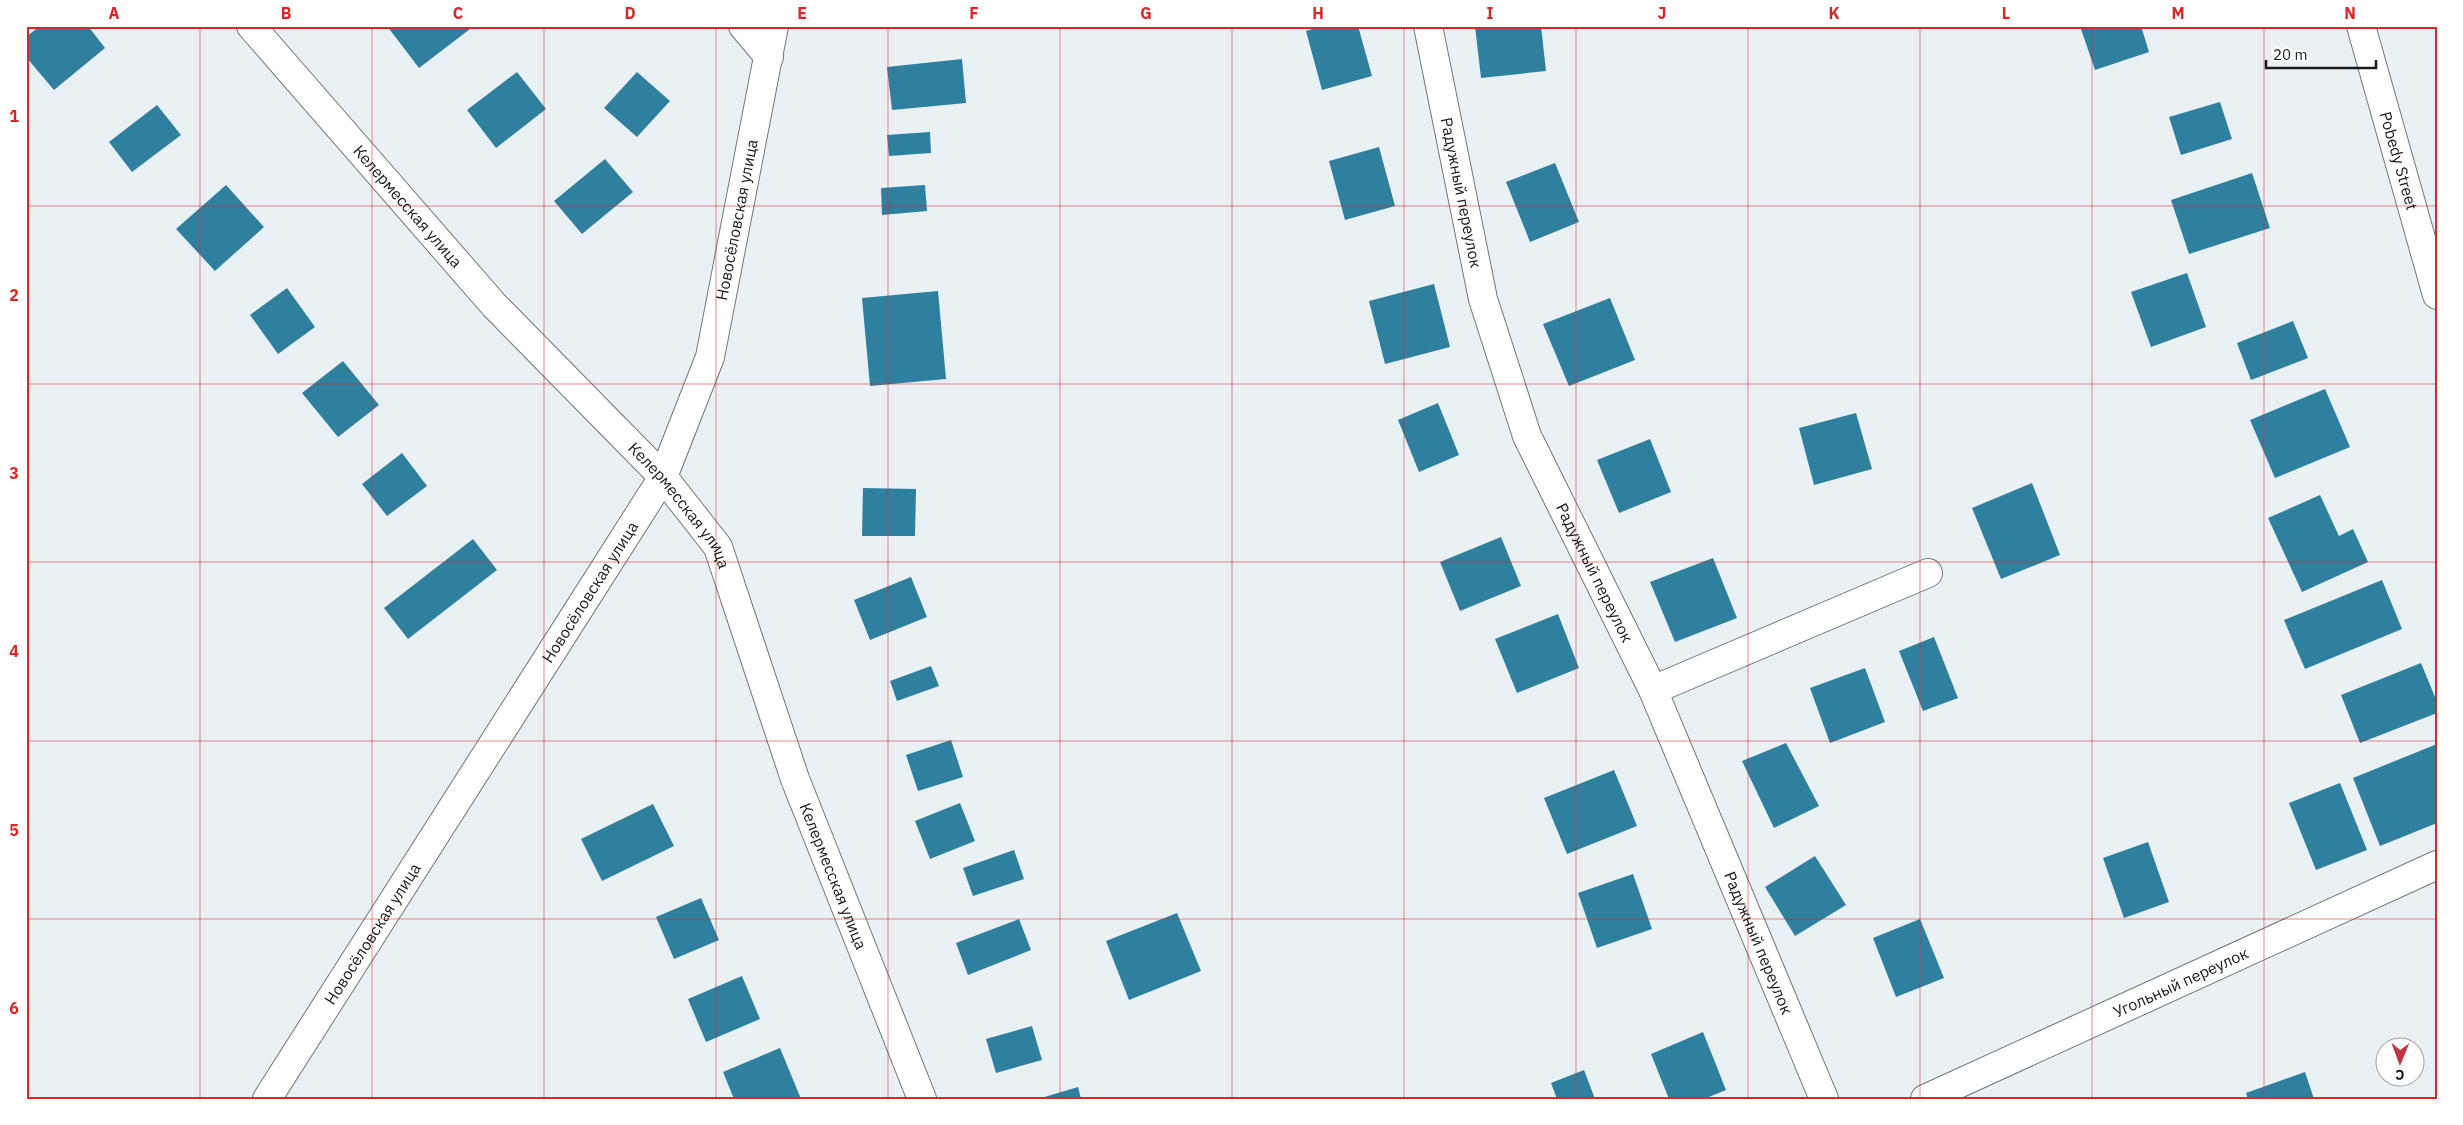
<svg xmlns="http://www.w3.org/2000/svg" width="2463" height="1125" font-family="'IBM Plex Sans',sans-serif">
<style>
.building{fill:#2f7f9f}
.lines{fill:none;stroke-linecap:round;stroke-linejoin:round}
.minor-casing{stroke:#707679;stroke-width:30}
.minor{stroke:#fff;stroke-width:28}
.grid{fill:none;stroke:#d62828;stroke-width:1;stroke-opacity:0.55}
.labels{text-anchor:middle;stroke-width:4;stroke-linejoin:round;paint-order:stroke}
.street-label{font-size:16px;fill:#17191b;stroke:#fff}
.neatline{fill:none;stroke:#d62828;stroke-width:2}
.grid-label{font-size:16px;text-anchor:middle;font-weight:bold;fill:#d62828}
</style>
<rect width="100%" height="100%" fill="#e9f1f5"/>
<g class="building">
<polygon points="40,26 88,26 105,48 54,90 26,57 26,37"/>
<polygon points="387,26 474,26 419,68"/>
<polygon points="1323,26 1358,26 1372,76 1322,90 1306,31"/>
<polygon points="1475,26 1541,26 1546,71 1481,78"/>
<polygon points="2080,26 2141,26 2149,52 2095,70"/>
<polygon points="962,59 966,103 892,110 887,67"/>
<polygon points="517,72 546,109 496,148 467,110"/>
<polygon points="637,72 670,101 637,137 604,108"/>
<polygon points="2220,102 2232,139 2181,155 2169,117"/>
<polygon points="157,105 181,135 132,172 109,142"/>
<polygon points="930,132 931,153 889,156 887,135"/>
<polygon points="1379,147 1395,206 1345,220 1329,161"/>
<polygon points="605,159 633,192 582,234 554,201"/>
<polygon points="1555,163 1579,222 1530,242 1506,182"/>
<polygon points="2252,173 2270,228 2189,254 2171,200"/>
<polygon points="226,185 264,227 215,271 176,229"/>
<polygon points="925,185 927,211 882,215 881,188"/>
<polygon points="2187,273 2206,327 2151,347 2131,292"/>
<polygon points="1434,284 1450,347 1385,364 1369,301"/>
<polygon points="287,288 315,327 278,354 250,315"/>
<polygon points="938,291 946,379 870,386 862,298"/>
<polygon points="1610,298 1635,360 1569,386 1543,324"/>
<polygon points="2293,321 2308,358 2251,380 2237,343"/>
<polygon points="343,361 379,405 338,437 302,393"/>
<polygon points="2325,389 2350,447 2275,478 2250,420"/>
<polygon points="1438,403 1459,455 1419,472 1398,420"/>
<polygon points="1856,413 1872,469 1814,485 1799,428"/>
<polygon points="1650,439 1671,492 1619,513 1597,460"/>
<polygon points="402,453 427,486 387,516 362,484"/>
<polygon points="2032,483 2060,555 2001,579 1972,508"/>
<polygon points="863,488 916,489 915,536 862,536"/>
<polygon points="2320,495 2339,536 2353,529 2368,562 2302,592 2268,518"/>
<polygon points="1501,537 1521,586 1460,611 1440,562"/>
<polygon points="473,539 497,570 408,639 384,608"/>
<polygon points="1713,558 1737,618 1675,642 1650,582"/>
<polygon points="911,577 927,617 870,640 854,600"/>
<polygon points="2382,580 2402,629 2305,669 2284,620"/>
<polygon points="1558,614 1579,668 1517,693 1495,639"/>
<polygon points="1934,637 1958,698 1923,711 1899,651"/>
<polygon points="2421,663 2437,702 2437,713 2360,743 2341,695"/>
<polygon points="931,666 939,686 897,701 890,681"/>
<polygon points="1865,668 1885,722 1830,743 1810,688"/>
<polygon points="951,740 963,777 918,791 906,755"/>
<polygon points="1786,743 1819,806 1774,828 1742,761"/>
<polygon points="2437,744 2437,823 2380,846 2353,778"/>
<polygon points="1614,770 1637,826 1567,854 1544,798"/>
<polygon points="2340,783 2367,850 2316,870 2289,803"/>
<polygon points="960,803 975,841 930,859 915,821"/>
<polygon points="653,804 674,846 602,881 581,839"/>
<polygon points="2148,842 2169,902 2124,918 2103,858"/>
<polygon points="1014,850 1024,879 973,896 963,868"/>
<polygon points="1815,856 1846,905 1795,936 1765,887"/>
<polygon points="1633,874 1652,929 1597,948 1578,893"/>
<polygon points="701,898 719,940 674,959 656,917"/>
<polygon points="1177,913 1201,971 1129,1000 1106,941"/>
<polygon points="1019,919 1031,950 968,975 956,943"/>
<polygon points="1920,919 1944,978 1896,997 1873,938"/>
<polygon points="742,976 760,1019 706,1042 688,999"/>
<polygon points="1032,1026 1042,1060 996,1073 986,1039"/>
<polygon points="1703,1032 1726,1090 1704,1099 1669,1099 1651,1054"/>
<polygon points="780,1048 801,1099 734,1099 723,1072"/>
<polygon points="1584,1070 1595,1099 1557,1099 1551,1083"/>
<polygon points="2305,1072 2314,1099 2248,1099 2246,1093"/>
<polygon points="1078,1087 1081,1099 1041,1099 1041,1098"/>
</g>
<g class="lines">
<defs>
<g id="minor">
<path id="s1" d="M251 26 494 305 663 477 718 547 795 779 922 1099"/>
<polyline points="743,26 769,57"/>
<path id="s2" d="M1428 26 1483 299 1527 436 1653 690 1824 1099"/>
<path id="s3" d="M2361 26 2437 295"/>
<polyline points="1653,690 1928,573"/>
<path id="s4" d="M267 1099 663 477 710 357 774 26"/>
<path id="s5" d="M1925 1099 2437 865"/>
</g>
</defs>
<use href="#minor" class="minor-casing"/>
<use href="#minor" class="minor"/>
</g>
<path class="grid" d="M200 26V1099M372 26V1099M544 26V1099M716 26V1099M888 26V1099M1060 26V1099M1232 26V1099M1404 26V1099M1576 26V1099M1748 26V1099M1920 26V1099M2092 26V1099M2264 26V1099M26 206H2437M26 384H2437M26 562H2437M26 741H2437M26 919H2437"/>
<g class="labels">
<g class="street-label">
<text dy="6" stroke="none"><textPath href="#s3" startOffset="140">Pobedy Street</textPath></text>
<text dy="6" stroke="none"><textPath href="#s2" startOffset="170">Радужный переулок</textPath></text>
<text dy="6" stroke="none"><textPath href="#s1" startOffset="239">Келермесская улица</textPath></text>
<text dy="6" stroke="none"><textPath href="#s4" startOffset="1006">Новосёловская улица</textPath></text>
<text dy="6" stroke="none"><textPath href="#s1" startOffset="644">Келермесская улица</textPath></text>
<text dy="6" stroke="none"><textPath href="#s2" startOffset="575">Радужный переулок</textPath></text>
<text dy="6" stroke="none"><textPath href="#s4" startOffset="601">Новосёловская улица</textPath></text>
<text dy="6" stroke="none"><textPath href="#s1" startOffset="1049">Келермесская улица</textPath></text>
<text dy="6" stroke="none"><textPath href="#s4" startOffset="196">Новосёловская улица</textPath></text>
<text dy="6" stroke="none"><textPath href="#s2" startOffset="980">Радужный переулок</textPath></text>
<text dy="6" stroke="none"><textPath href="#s5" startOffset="281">Угольный переулок</textPath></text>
</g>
</g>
<rect width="2463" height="1125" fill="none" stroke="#ffffff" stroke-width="55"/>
<g transform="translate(2400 1062) rotate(181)"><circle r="24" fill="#ffffff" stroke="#a2a3a4"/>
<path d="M0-4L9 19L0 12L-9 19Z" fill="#c33346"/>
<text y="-8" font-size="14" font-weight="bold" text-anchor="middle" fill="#17191b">С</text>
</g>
<path d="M2266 60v8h110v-8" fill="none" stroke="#17191b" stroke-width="2.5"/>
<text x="2273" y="60" font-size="15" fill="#17191b" stroke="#ffffff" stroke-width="4" paint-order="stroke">20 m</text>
<rect x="28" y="28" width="2408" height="1070" class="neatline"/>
<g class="grid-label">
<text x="114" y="19">A</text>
<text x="286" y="19">B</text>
<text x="458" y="19">C</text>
<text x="630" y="19">D</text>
<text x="802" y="19">E</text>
<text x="974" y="19">F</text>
<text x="1146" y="19">G</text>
<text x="1318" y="19">H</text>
<text x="1490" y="19">I</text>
<text x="1662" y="19">J</text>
<text x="1834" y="19">K</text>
<text x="2006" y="19">L</text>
<text x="2178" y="19">M</text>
<text x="2350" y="19">N</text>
<text x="14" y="122">1</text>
<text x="14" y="301">2</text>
<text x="14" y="479">3</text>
<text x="14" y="657">4</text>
<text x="14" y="836">5</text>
<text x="14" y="1014">6</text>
</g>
</svg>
